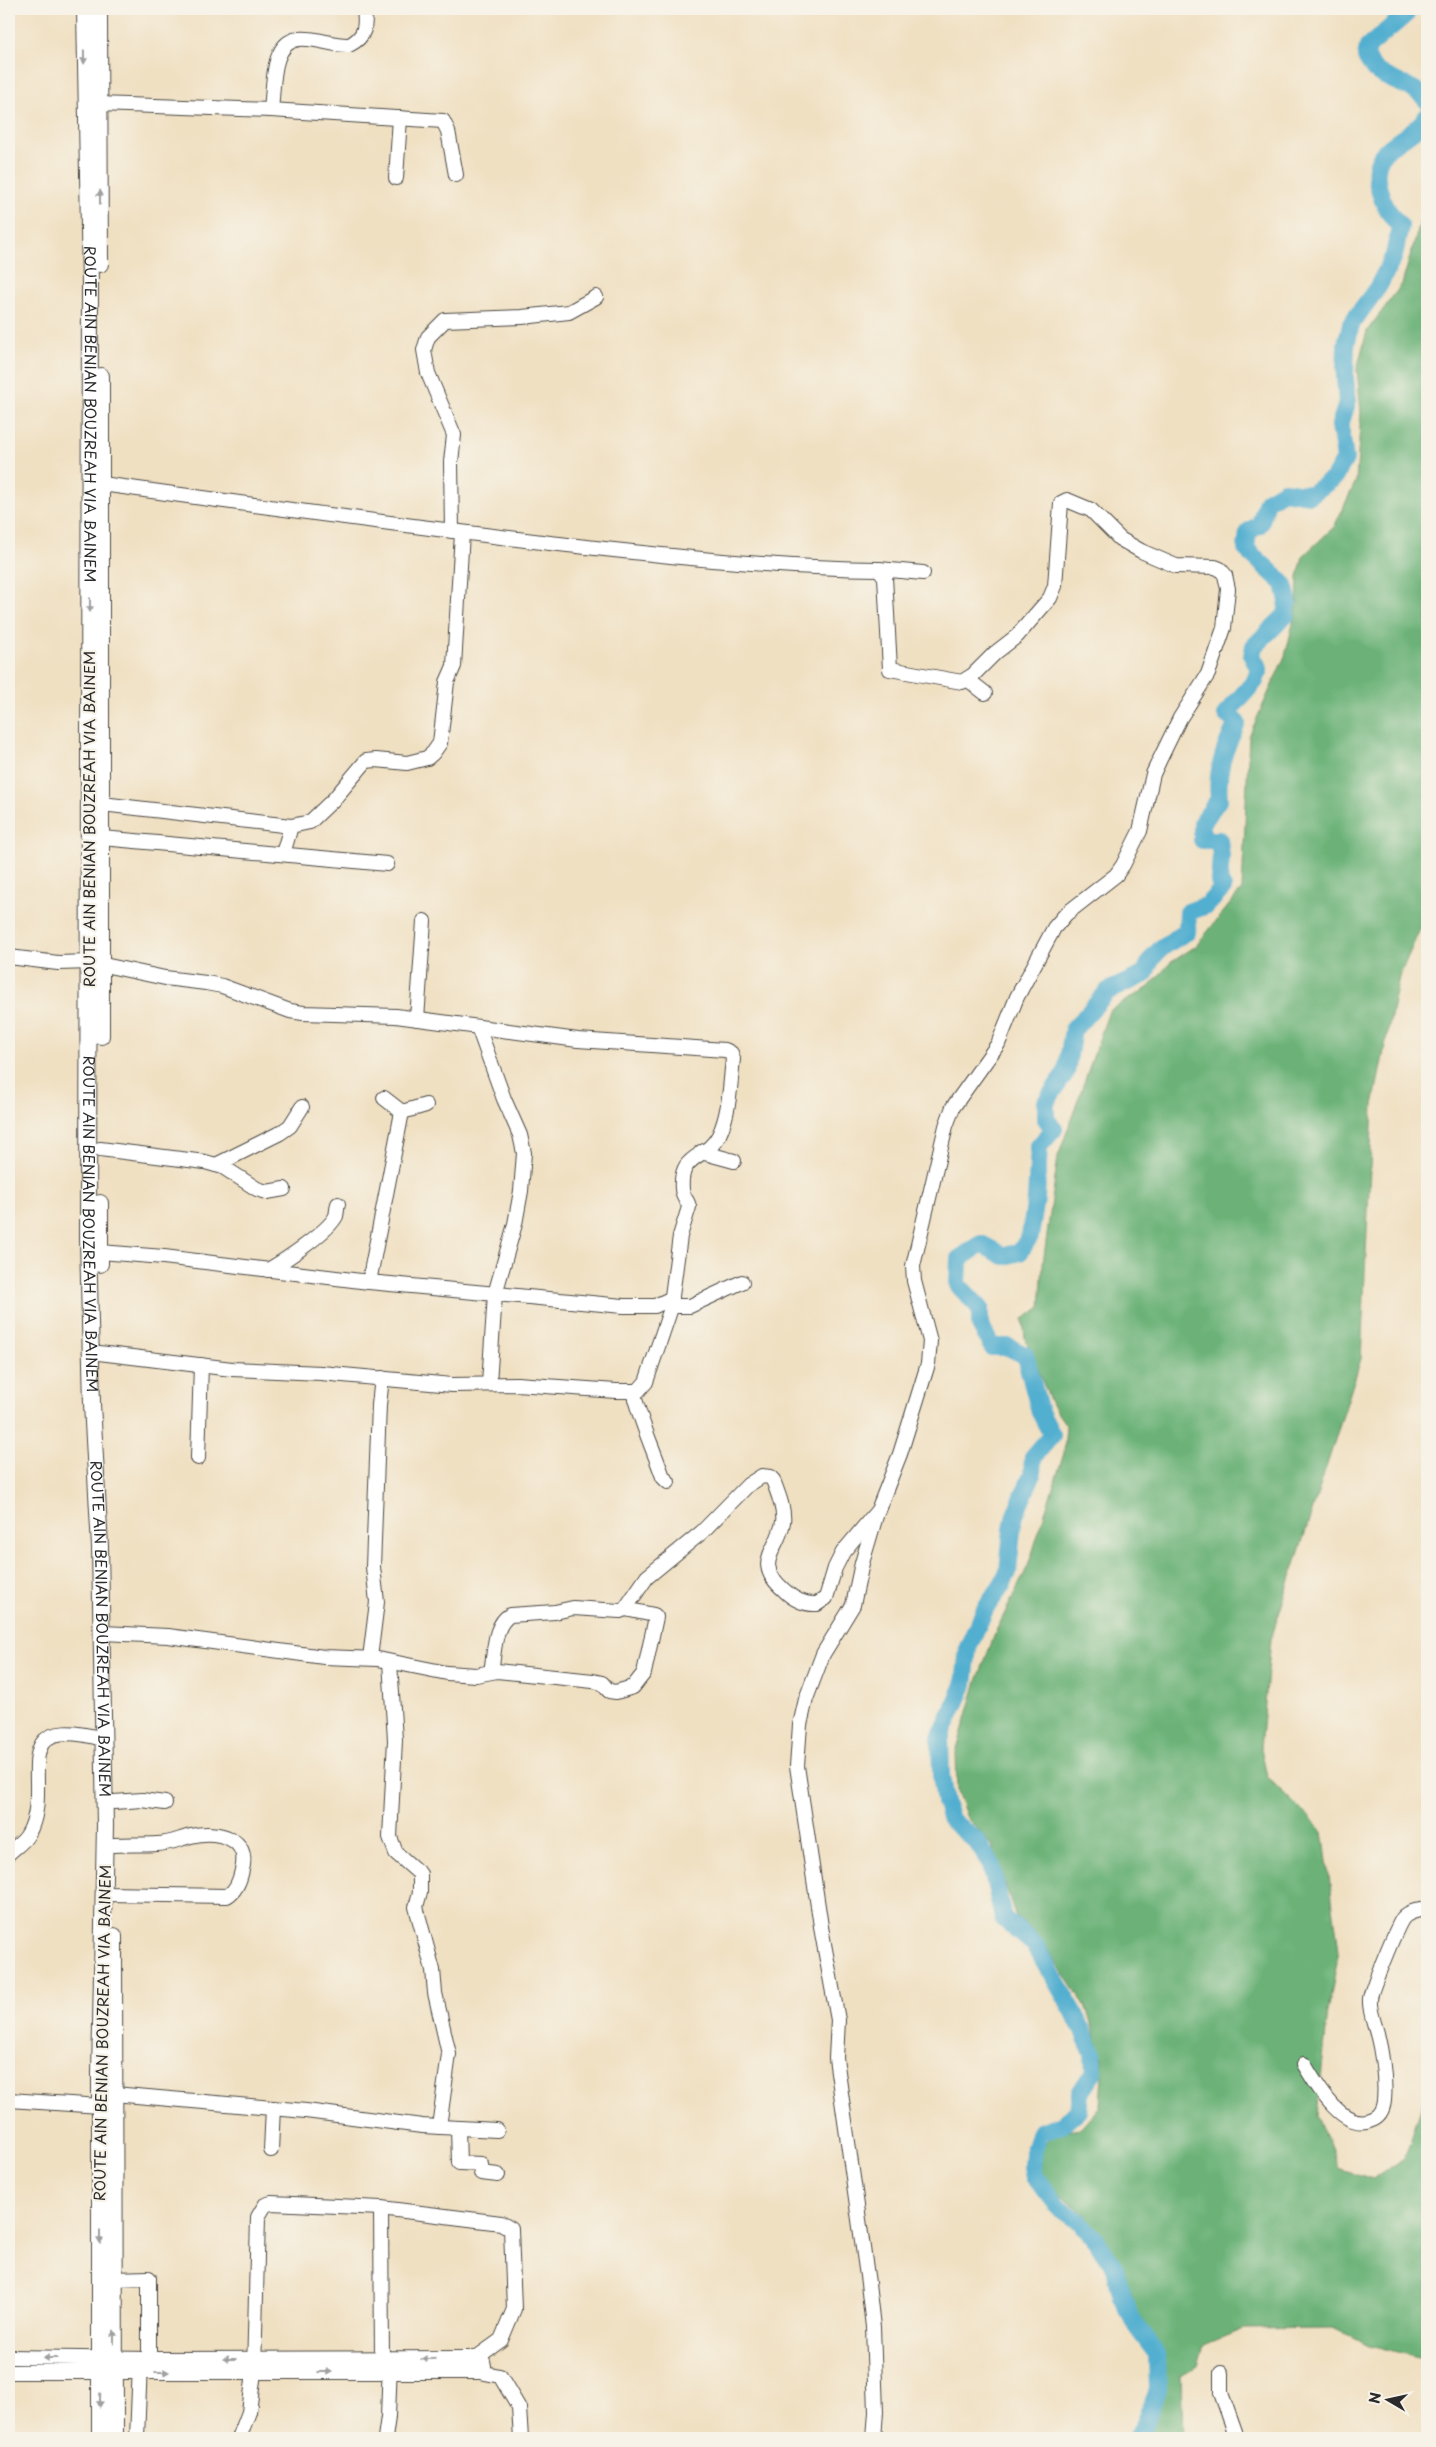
<svg xmlns="http://www.w3.org/2000/svg" width="1436" height="2447" font-family="'Playpen Sans',sans-serif">
<style>
.forest{fill:#6cb278;stroke:#4c6e52}
.lines{fill:none;stroke-linecap:round;stroke-linejoin:round}
.river{stroke:#52afd0;stroke-width:18}
.minor-casing{stroke:#494642;stroke-width:16}
.major-casing{stroke:#494642;stroke-width:18}
.minor{stroke:#fff;stroke-width:14}
.major{stroke:#fff;stroke-width:16}
.oneway{fill:#a0a0a0}
.labels{text-anchor:middle;stroke-width:4.5;stroke-linejoin:round;paint-order:stroke}
.street-label{font-size:15px;fill:#2b2b2b;stroke:#f7f3e8}
</style>
<rect width="100%" height="100%" fill="#f7f3e8"/>
<filter id="ink" filterUnits="userSpaceOnUse"><feTurbulence type="fractalNoise" baseFrequency=".02" numOctaves="2"/><feDisplacementMap in="SourceGraphic" scale="10" xChannelSelector="R" yChannelSelector="G"/><feConvolveMatrix kernelMatrix="1 2 1 2 8 2 1 2 1" color-interpolation-filters="sRGB"/></filter>
<filter id="wash" filterUnits="userSpaceOnUse"><feTurbulence type="fractalNoise" baseFrequency=".0096" numOctaves="4" result="noise"/><feDisplacementMap in="SourceGraphic" scale="20" xChannelSelector="R" yChannelSelector="G"/><feGaussianBlur stdDeviation="1.12" result="paint"/><feColorMatrix in="noise" values="0 0 0 0 0 0 0 0 0 0 0 0 0 0 0 0 0 1.4 0 .05"/><feComposite in="paint" operator="in"/></filter>
<g filter="url(#wash)">
<rect width="100%" height="100%" fill="#f0e0c2"/>
<polygon class="forest" points="1427,187 1427,913 1399,977 1373,1105 1361,1359 1271,1639 1261,1748 1267,1777 1323,1831 1339,1951 1328,2012 1317,2116 1338,2168 1373,2179 1404,2159 1424,2099 1427,2079 1427,2216 1424,2223 1425,2262 1427,2264 1427,2359 1369,2345 1334,2328 1243,2329 1204,2345 1198,2365 1181,2375 1183,2438 1141,2438 1149,2429 1163,2393 1160,2351 1141,2323 1117,2258 1084,2213 1056,2192 1040,2172 1042,2149 1052,2132 1081,2128 1100,2106 1103,2059 1085,2005 1038,1936 1016,1917 992,1846 967,1818 957,1791 956,1752 977,1681 996,1631 1028,1566 1064,1453 1066,1425 1052,1405 1025,1338 1023,1319 1040,1308 1043,1263 1058,1157 1109,1011 1149,987 1170,963 1196,946 1242,889 1249,736 1285,656 1297,607 1298,577 1303,556 1334,527 1356,481 1361,412 1357,369 1367,331 1402,284 1419,226"/>
<g class="lines">
<g class="river">
<path d="M1407 9 1406 14 1368 47 1366 57C1369 61 1372 67 1375 70 1391 83 1416 85 1427 101"/>
<path d="M1136 2438 1146 2422 1158 2390 1157 2354 1136 2326 1122 2297 1115 2268 1097 2242 1080 2222 1058 2207 1034 2176 1032 2166 1033 2153 1040 2132 1062 2124 1078 2111 1080 2093 1094 2071 1093 2053 1074 2012 1034 1944 1003 1918 991 1864 976 1841 951 1820 945 1802 941 1775 940 1738 964 1685 968 1647 986 1607 1001 1587 1008 1572 1012 1529 1015 1515 1032 1475 1033 1457 1052 1435 1040 1412 1025 1355 1008 1347H992L980 1325V1308L958 1285 959 1259 981 1244 1004 1256 1020 1252 1030 1236 1036 1199 1039 1146 1054 1129 1046 1119V1102L1066 1072 1073 1030 1108 991 1145 974C1151 951 1168 943 1187 932L1188 912 1207 905 1223 888 1219 881 1221 856 1219 840H1202V823L1219 799C1216 771 1224 749 1237 723L1226 714 1255 681 1259 669 1252 656 1254 646 1286 615 1288 601 1284 584 1246 549 1248 532 1260 524 1267 501 1284 491 1310 495 1334 478 1345 459 1340 425 1347 403 1345 377 1346 345 1351 324 1378 287 1394 256 1400 226C1383 208 1364 169 1388 149 1401 138 1418 130 1427 116"/>
</g>
</g>
</g>
<g filter="url(#ink)">
<g class="lines">
<defs>
<g id="minor">
<polyline points="98,104 271,110 443,121 448,131 456,175"/>
<path d="M271 110C274 89 270 42 299 39 315 37 333 46 349 45 366 37 366 25 364 9"/>
<polyline points="396,178 400,118"/>
<path d="M102 484C251 505 401 525 550 543 659 555 769 568 879 569L885 577 890 669 962 682 973 675 995 653 1017 636 1050 598 1055 586 1061 503 1067 500 1091 510 1120 539 1141 551 1176 566 1215 567 1220 569 1225 575 1228 589 1224 628 1208 674 1180 718 1160 759 1153 774 1140 831 1123 865 1116 875 1066 914 1054 928 1017 997 998 1044 953 1107 946 1126 913 1266 914 1281 930 1341 928 1364 900 1454 878 1510 843 1552 835 1568 826 1598 817 1604C805 1605 793 1599 785 1591 751 1562 778 1552 783 1522 785 1509 777 1491 773 1480L770 1477 762 1476 748 1485 702 1532 647 1577 625 1609 620 1611 573 1608 555 1612 510 1615C493 1625 495 1653 491 1671"/>
<polyline points="452,531 451,462 454,435 428,373 424,350 428,337 445,320 522,317 569,312 596,297"/>
<polyline points="879,569 923,573"/>
<polyline points="967,679 985,693"/>
<polyline points="102,804 291,826"/>
<polyline points="102,838 387,864"/>
<polyline points="283,854 291,826 310,822 334,799 366,761 376,760 407,763 427,758 433,753 440,743 447,682 454,666 462,533"/>
<path d="M9 957 58 963 90 962 165 978 206 983 222 986 290 1011 303 1013 396 1016 578 1040 725 1050 731 1053 733 1059C730 1084 730 1112 719 1135 707 1160 679 1152 682 1189 682 1196 688 1200 689 1207L680 1236 670 1311 646 1382 638 1391H616L517 1384 452 1385 321 1373 232 1369 99 1353"/>
<polyline points="417,1019 424,921"/>
<polyline points="478,1027 504,1099 520,1135 524,1153 521,1191 515,1224 495,1294 489,1384"/>
<polyline points="384,1098 402,1112 426,1105"/>
<polyline points="100,1149 205,1162 223,1167 257,1189 267,1192 284,1189"/>
<polyline points="701,1152 734,1161"/>
<polyline points="216,1165 280,1133 290,1126 302,1107"/>
<polyline points="100,1252 164,1257 369,1282 623,1306 655,1306 672,1298"/>
<path d="M268 1270C284 1261 328 1232 336 1216 337 1212 337 1207 338 1204"/>
<polyline points="369,1282 402,1112"/>
<polyline points="671,1306 690,1306 742,1282"/>
<path d="M633 1391C640 1421 653 1448 663 1477L668 1482"/>
<polyline points="198,1458 201,1365"/>
<polyline points="102,1633 168,1636 324,1657 378,1659 447,1673 476,1675 497,1671 593,1681 602,1683 609,1691 616,1692 633,1687 644,1673 656,1617 654,1615 625,1609"/>
<polyline points="370,1658 377,1602 373,1567 379,1405 382,1378"/>
<polyline points="390,1662 395,1740 390,1837 396,1853 420,1874 420,1892 416,1907 433,1970 435,1993 449,2054 439,2127"/>
<polyline points="114,1802 142,1800 165,1803"/>
<path d="M9 1853C15 1847 24 1842 28 1834 56 1787 0 1712 103 1739"/>
<path d="M105 1894 227 1896C236 1891 240 1880 242 1870 251 1837 216 1830 191 1836 179 1839 169 1844 157 1844 143 1845 128 1844 114 1845"/>
<path d="M1304 2064C1316 2084 1343 2133 1372 2119 1380 2116 1383 2109 1384 2101 1386 2078 1382 2054 1377 2033 1374 2022 1369 2010 1370 1999 1370 1991 1398 1924 1403 1918 1409 1911 1419 1910 1427 1909"/>
<polyline points="114,2094 306,2111 422,2126 497,2130"/>
<polyline points="9,2100 101,2106"/>
<polyline points="458,2128 459,2163 481,2164 481,2173 498,2175"/>
<polyline points="271,2150 273,2108"/>
<polyline points="381,2208 382,2359"/>
<polyline points="114,2279 149,2278 149,2359"/>
<polyline points="9,2357 149,2359 476,2358 483,2361 484,2366 480,2372 9,2372"/>
<polyline points="480,2372 500,2376 519,2408 521,2438"/>
<polyline points="1221,2373 1221,2393 1237,2438"/>
<polyline points="137,2438 140,2364"/>
<polyline points="239,2438 249,2412 254,2372 258,2217 265,2205 271,2203 381,2208 501,2223 511,2229 514,2309 501,2340 476,2358"/>
<polyline points="385,2438 388,2417 390,2362"/>
<polyline points="874,2438 876,2412 873,2327 868,2283 836,2058 838,2020 822,1933 797,1766 800,1725 806,1699 823,1654 853,1605 862,1563 876,1516"/>
</g>
<g id="major">
<path id="s1" d="M85 9 90 284 88 1239 92 1404 100 1547 105 1825 100 2074V2438"/>
<polyline points="99,9 100,264"/>
<polyline points="101,376 101,1036"/>
<polyline points="100,1264 100,1203"/>
<polyline points="114,1936 115,2438"/>
</g>
</defs>
<use href="#minor" class="minor-casing"/>
<use href="#major" class="major-casing"/>
<use href="#minor" class="minor"/>
<use href="#major" class="major"/>
</g>
<defs><path id="oneway-solid" d="M-6-.8H1V-3.2L6.5 0L1 3.2V.8H-6Z" transform="scale(1.25)"/></defs>
<g class="oneway">
<use href="#oneway-solid" transform="translate(84 57) rotate(89)"/>
<use href="#oneway-solid" transform="translate(100 197) rotate(-90)"/>
<use href="#oneway-solid" transform="translate(90 605) rotate(90)"/>
<use href="#oneway-solid" transform="translate(100 2237) rotate(90)"/>
<use href="#oneway-solid" transform="translate(114 2337) rotate(-90)"/>
<use href="#oneway-solid" transform="translate(50 2358) rotate(-180)"/>
<use href="#oneway-solid" transform="translate(230 2359) rotate(-180)"/>
<use href="#oneway-solid" transform="translate(428 2359) rotate(179)"/>
<use href="#oneway-solid" transform="translate(162 2372)"/>
<use href="#oneway-solid" transform="translate(325 2372)"/>
<use href="#oneway-solid" transform="translate(100 2400) rotate(92)"/>
</g>
</g>
<g class="labels">
<g class="street-label">
<text dy="5" stroke="none"><textPath href="#s1" startOffset="405">ROUTE AIN BENIAN BOUZREAH VIA BAINEM</textPath></text>
<text transform="translate(90 819) rotate(-90)" y="5">ROUTE AIN BENIAN BOUZREAH VIA BAINEM</text>
<text dy="5" stroke="none"><textPath href="#s1" startOffset="1215">ROUTE AIN BENIAN BOUZREAH VIA BAINEM</textPath></text>
<text dy="5" stroke="none"><textPath href="#s1" startOffset="1620">ROUTE AIN BENIAN BOUZREAH VIA BAINEM</textPath></text>
<text transform="translate(103 2033) rotate(-89)" y="5">ROUTE AIN BENIAN BOUZREAH VIA BAINEM</text>
</g>
</g>
<rect width="1436" height="2447" fill="none" stroke="#f7f3e8" stroke-width="30"/>
<g transform="translate(1388 2400) rotate(279)" stroke="#f7f3e8" stroke-width="4" paint-order="stroke">
<path d="M0-4L9 19L0 12L-9 19Z" fill="#2b2b2b"/>
<text y="-8" font-size="14" font-weight="bold" text-anchor="middle" fill="#2b2b2b">N</text>
</g>
</svg>
